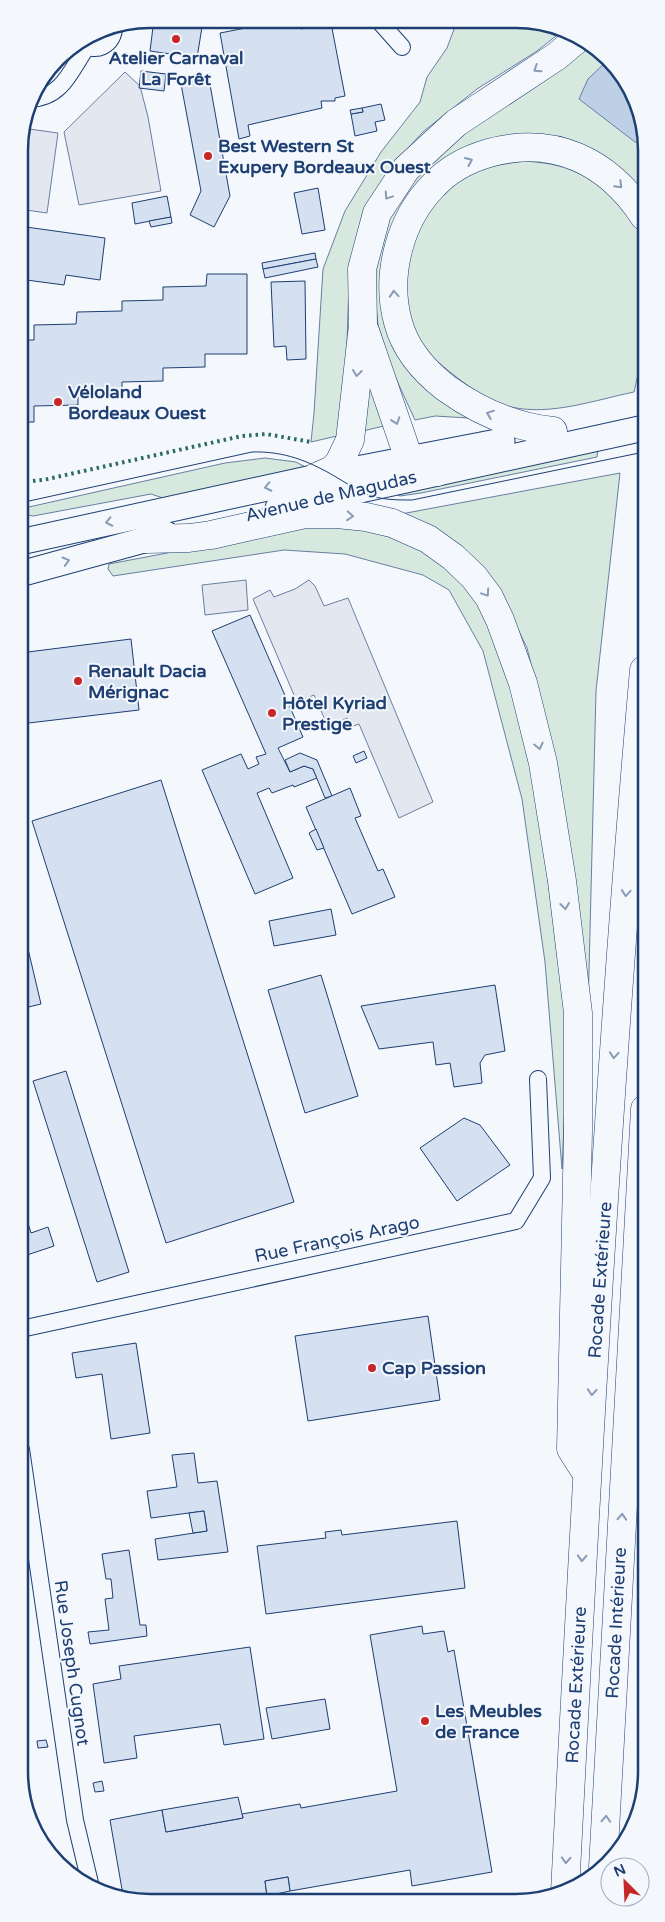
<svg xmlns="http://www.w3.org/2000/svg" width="665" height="1922" font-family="'Varela Round',sans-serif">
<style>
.green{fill:#d7e8df;stroke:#687fa3}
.parking{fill:#e3e8f0;stroke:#687fa3}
.water{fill:#bed0e5;stroke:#687fa3}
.building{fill:#d5e0f0;stroke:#1d3f73}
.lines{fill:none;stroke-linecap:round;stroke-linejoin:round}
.street-casing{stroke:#1d3f73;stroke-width:18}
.primary-casing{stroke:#1d3f73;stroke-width:27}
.highway-casing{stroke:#1d3f73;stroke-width:29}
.street{stroke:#f4f7fb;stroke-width:16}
.primary{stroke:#f4f7fb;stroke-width:25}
.highway{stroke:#f4f7fb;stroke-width:28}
.tram{stroke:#1d3f73;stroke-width:1}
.hedge{stroke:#2c6c60;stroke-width:4;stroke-dasharray:2.5 4;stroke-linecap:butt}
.power{stroke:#c62828;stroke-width:1;stroke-dasharray:18 4 2.5 4;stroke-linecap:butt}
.oneway{stroke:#889bb7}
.poi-dot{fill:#c62828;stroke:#f4f7fb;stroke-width:2}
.labels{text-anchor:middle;stroke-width:4;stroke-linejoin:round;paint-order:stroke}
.poi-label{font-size:18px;font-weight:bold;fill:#1d3f73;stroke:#f4f7fb;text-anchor:start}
.street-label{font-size:18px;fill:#1d3f73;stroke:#f4f7fb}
.rim{fill:none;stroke:#1d3f73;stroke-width:2.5}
</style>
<rect width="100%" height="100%" fill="#f4f7fb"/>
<g class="green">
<polygon points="457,21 541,21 561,32 537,51 477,89 424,131 397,160 349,281 346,376 337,436 311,442 314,413 323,269 345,211 381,152 420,102 427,77 447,48"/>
<polygon points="587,46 608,57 644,124 644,197 570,141 426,181 387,313 485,419 435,416 415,420 392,370 378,325 373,277 383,231 398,201 417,174 448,143"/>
<path d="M525 161C536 162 548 163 559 166 594 175 635 210 644 246V348L634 392C595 400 551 416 511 407 490 402 472 389 455 376 441 365 421 349 415 332 410 321 405 303 405 291 405 247 427 199 466 176 485 166 504 164 525 161Z"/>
<polygon points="369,361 388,425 363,431"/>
<polygon points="598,447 597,457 421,493 400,496 389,491"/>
<polygon points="265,458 296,462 309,469 166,499 151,494 33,516 20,514 20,509 225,463"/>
<polygon points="620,473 596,691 588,1011 532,668 527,648 506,604 401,514"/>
<polygon points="321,524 362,529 407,542 448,566 474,597 498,642 516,699 538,802 568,1036 562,1169 545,962 522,799 483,651 449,590 423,575 345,554 284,550 113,576 108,569 109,564"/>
</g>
<g class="parking">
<polygon points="125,72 140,86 148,117 161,191 79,205 64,132"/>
<polygon points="22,128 58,133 47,213 19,209 19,141"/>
<polygon points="246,580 248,610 205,615 202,585"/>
<polygon points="309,580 315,586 324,606 348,598 433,802 399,818 359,724 351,727 347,718 331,726 326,722 314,695 297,702 253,599 270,590 274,597 295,589"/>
</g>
<polygon class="water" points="609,59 644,124 644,143 635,142 579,99 588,79"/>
<g class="building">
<polygon points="154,19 202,27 197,58 150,51"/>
<polygon points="287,20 299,20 301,29 331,23 345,96 335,98 335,101 321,101 322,108 248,125 250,136 239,139 220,33"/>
<polygon points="141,71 166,74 164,91 139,88"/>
<polygon points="209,79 230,196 214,227 190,215 201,191 181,84"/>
<polygon points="381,104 385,120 375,122 377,131 355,136 351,114 363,112 362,108"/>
<polygon points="362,108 363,112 351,114 350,110"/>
<polygon points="318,188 325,230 302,234 294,193"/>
<polygon points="167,196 171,217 135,224 132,203"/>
<polygon points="171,217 172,223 151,227 149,221"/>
<polygon points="19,226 105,238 100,280 66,275 64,285 19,279"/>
<polygon points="315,253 316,259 263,269 262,263"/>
<polygon points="316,259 318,267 265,278 263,269"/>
<polygon points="207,274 247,274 247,354 205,354 205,367 163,368 163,381 122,382 122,394 78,395 78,405 34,406 34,422 19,422 19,340 34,340 34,325 76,324 77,312 122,311 122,301 163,300 163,287 206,286"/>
<polygon points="305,281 306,359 287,360 286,346 274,347 271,282"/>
<polygon points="250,615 303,737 278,748 290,772 304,766 313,769 317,778 294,787 293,785 272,793 269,788 257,793 293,878 255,894 202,770 241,754 248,769 259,764 256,757 266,754 212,631"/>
<polygon points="131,639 139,710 20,724 20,653"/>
<polygon points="364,751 367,758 356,763 353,756"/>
<polygon points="300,753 317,760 332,796 325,798 313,769 304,766 290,772 285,760"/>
<polygon points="161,780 294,1202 166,1243 32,821"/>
<polygon points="350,788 361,816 355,818 378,871 383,869 395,897 352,914 306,807"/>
<polygon points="316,829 324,848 317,850 309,833"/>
<polygon points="331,909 336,935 274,946 269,921"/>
<polygon points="20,915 41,1004 20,1009"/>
<polygon points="321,975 358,1096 305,1113 268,990"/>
<polygon points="495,985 505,1051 485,1055 480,1063 482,1083 454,1087 450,1063 436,1065 433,1042 379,1049 361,1006"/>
<polygon points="66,1071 129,1272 97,1282 33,1081"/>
<polygon points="464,1118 480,1125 510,1165 457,1201 420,1148"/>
<polygon points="21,1200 31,1233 48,1227 54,1246 21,1257"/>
<polygon points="428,1316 440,1400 308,1421 295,1336"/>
<polygon points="136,1343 150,1433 111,1439 102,1374 76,1378 72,1353"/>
<polygon points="194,1453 198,1483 217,1481 228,1552 158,1560 155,1539 207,1531 204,1511 151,1518 147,1491 177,1487 172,1455"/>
<polygon points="204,1511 207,1531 193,1533 189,1513"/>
<polygon points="457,1521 465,1588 266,1614 257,1546 326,1538 325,1532 341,1530 342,1535"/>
<polygon points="129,1550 140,1625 146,1625 147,1636 90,1644 88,1632 109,1630 105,1599 113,1598 111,1579 106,1579 102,1554"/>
<polygon points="422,1626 423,1634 444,1631 448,1652 454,1650 492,1872 412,1886 410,1870 290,1891 288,1877 265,1881 267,1896 239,1901 124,1901 110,1820 162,1810 166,1832 243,1818 242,1814 300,1804 301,1808 397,1791 370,1635"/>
<polygon points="250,1647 264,1739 224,1745 220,1724 134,1736 137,1758 104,1763 93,1684 121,1679 119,1666"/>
<polygon points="325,1699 330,1729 272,1739 266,1708"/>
<polygon points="46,1740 48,1747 38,1748 37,1741"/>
<polygon points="102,1781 104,1791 95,1792 93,1783"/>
<polygon points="238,1797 243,1818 166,1832 162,1810"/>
<polygon points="288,1877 290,1891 267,1896 265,1881"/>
</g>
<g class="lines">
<defs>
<g id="street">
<polyline points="378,20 402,47"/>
<path d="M80 41C94 56 115 45 114 26"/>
<path d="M30 99C63 98 71 69 87 47"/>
<polyline points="21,1329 516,1221 542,1178 538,1079"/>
<polyline points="21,1449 75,1820 90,1883"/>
</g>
<g id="primary">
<polyline points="278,508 644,428"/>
<polyline points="20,542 331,474 502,441"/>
<polyline points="20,574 166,534"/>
</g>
<g id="highway">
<path d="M365 331 409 459C415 471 424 472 437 472"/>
<path d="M553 431C514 427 478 411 446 388 424 371 405 349 398 322 385 275 400 219 434 185 449 169 468 159 489 153 554 135 608 161 644 216"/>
<polyline points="316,477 332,470 339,463 350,440 363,325 362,269 377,213 406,169 456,123 557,56 576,40"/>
<polyline points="146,539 189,538 211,535 305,514 337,514 366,517 392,523 428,539 453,557 474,577 489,597 500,620 523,683 543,763 562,881 578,1013 578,1132 571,1449 587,1474"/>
<polyline points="603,1867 645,1109"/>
<path d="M565 1892C586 1484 608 1076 644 670"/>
</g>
</defs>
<use href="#street" class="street-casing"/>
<use href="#primary" class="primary-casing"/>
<use href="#highway" class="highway-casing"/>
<use href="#street" class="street"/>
<use href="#primary" class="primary"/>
<use href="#highway" class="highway"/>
<path class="tram" d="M20 503 252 452C284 451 309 461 336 477 345 482 356 490 366 494 381 500 396 500 412 500L644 452"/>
<polyline class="hedge" points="20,482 43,480 242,436 266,434 311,442"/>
<polyline class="power" points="21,1753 31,1817"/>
</g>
<defs><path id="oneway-chevron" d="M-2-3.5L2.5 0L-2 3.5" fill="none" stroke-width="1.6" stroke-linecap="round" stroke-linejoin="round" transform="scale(1.25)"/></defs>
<g class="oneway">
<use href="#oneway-chevron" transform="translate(537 69) rotate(147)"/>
<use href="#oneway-chevron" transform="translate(469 161) rotate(-24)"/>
<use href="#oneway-chevron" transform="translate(619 185) rotate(45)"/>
<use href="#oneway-chevron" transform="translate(388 196) rotate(124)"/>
<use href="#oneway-chevron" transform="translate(394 294) rotate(-94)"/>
<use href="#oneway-chevron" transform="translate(357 373) rotate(97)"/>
<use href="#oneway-chevron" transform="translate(490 414) rotate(-159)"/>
<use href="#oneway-chevron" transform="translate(396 421) rotate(71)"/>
<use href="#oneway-chevron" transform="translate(268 487) rotate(168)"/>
<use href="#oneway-chevron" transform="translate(350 516) rotate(5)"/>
<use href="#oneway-chevron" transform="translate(109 522) rotate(168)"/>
<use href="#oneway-chevron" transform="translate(66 561) rotate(-16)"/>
<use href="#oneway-chevron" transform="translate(486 593) rotate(56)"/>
<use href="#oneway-chevron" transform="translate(539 746) rotate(77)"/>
<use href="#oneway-chevron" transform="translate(626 893) rotate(95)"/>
<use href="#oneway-chevron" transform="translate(565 906) rotate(83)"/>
<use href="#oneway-chevron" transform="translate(614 1055) rotate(94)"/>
<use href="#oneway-chevron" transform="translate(592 1392) rotate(94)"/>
<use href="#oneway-chevron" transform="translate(622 1517) rotate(-87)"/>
<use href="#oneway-chevron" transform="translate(582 1558) rotate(93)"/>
<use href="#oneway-chevron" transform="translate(606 1819) rotate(-87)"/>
<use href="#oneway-chevron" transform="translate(566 1860) rotate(93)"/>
</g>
<g class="poi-dot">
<circle cx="176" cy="39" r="5"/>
<circle cx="208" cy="156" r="5"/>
<circle cx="58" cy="402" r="5"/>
<circle cx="78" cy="681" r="5"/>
<circle cx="272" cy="713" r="5"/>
<circle cx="372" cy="1368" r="5"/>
<circle cx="425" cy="1721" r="5"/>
</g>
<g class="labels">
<g class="poi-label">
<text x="176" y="64" text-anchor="middle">Atelier Carnaval<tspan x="176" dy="21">La Forêt</tspan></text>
<text x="218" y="152">Best Western St<tspan x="218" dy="21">Exupery Bordeaux Ouest</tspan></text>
<text x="68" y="398">Véloland<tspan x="68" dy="21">Bordeaux Ouest</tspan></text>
<text x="88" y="677">Renault Dacia<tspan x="88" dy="21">Mérignac</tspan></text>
<text x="282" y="709">Hôtel Kyriad<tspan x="282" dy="21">Prestige</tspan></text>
<text x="382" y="1374">Cap Passion</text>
<text x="435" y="1717">Les Meubles<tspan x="435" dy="21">de France</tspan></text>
</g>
<g class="street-label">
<text transform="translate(331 496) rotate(-13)" y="6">Avenue de Magudas</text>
<text transform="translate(337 1239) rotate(-12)" y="6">Rue François Arago</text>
<text transform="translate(600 1280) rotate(-86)" y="6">Rocade Extérieure</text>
<text transform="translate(616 1623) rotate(-87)" y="6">Rocade Intérieure</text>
<text transform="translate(72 1663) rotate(82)" y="6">Rue Joseph Cugnot</text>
<text transform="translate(576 1685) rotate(-87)" y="6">Rocade Extérieure</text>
</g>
</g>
<path d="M0 0H665V1922H0ZM150 28H516A122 122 0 0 1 638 150V1772A122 122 0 0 1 516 1894H150A122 122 0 0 1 28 1772V150A122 122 0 0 1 150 28Z" fill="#f4f7fb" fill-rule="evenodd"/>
<path class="rim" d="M150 28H516A122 122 0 0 1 638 150V1772A122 122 0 0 1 516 1894H150A122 122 0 0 1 28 1772V150A122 122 0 0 1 150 28Z"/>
<g transform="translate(625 1882) rotate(336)"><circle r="24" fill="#f4f7fb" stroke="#9eadc5"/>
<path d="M0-4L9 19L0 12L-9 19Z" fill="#c62828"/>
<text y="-8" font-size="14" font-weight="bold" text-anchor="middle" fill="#1d3f73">N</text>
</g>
</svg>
